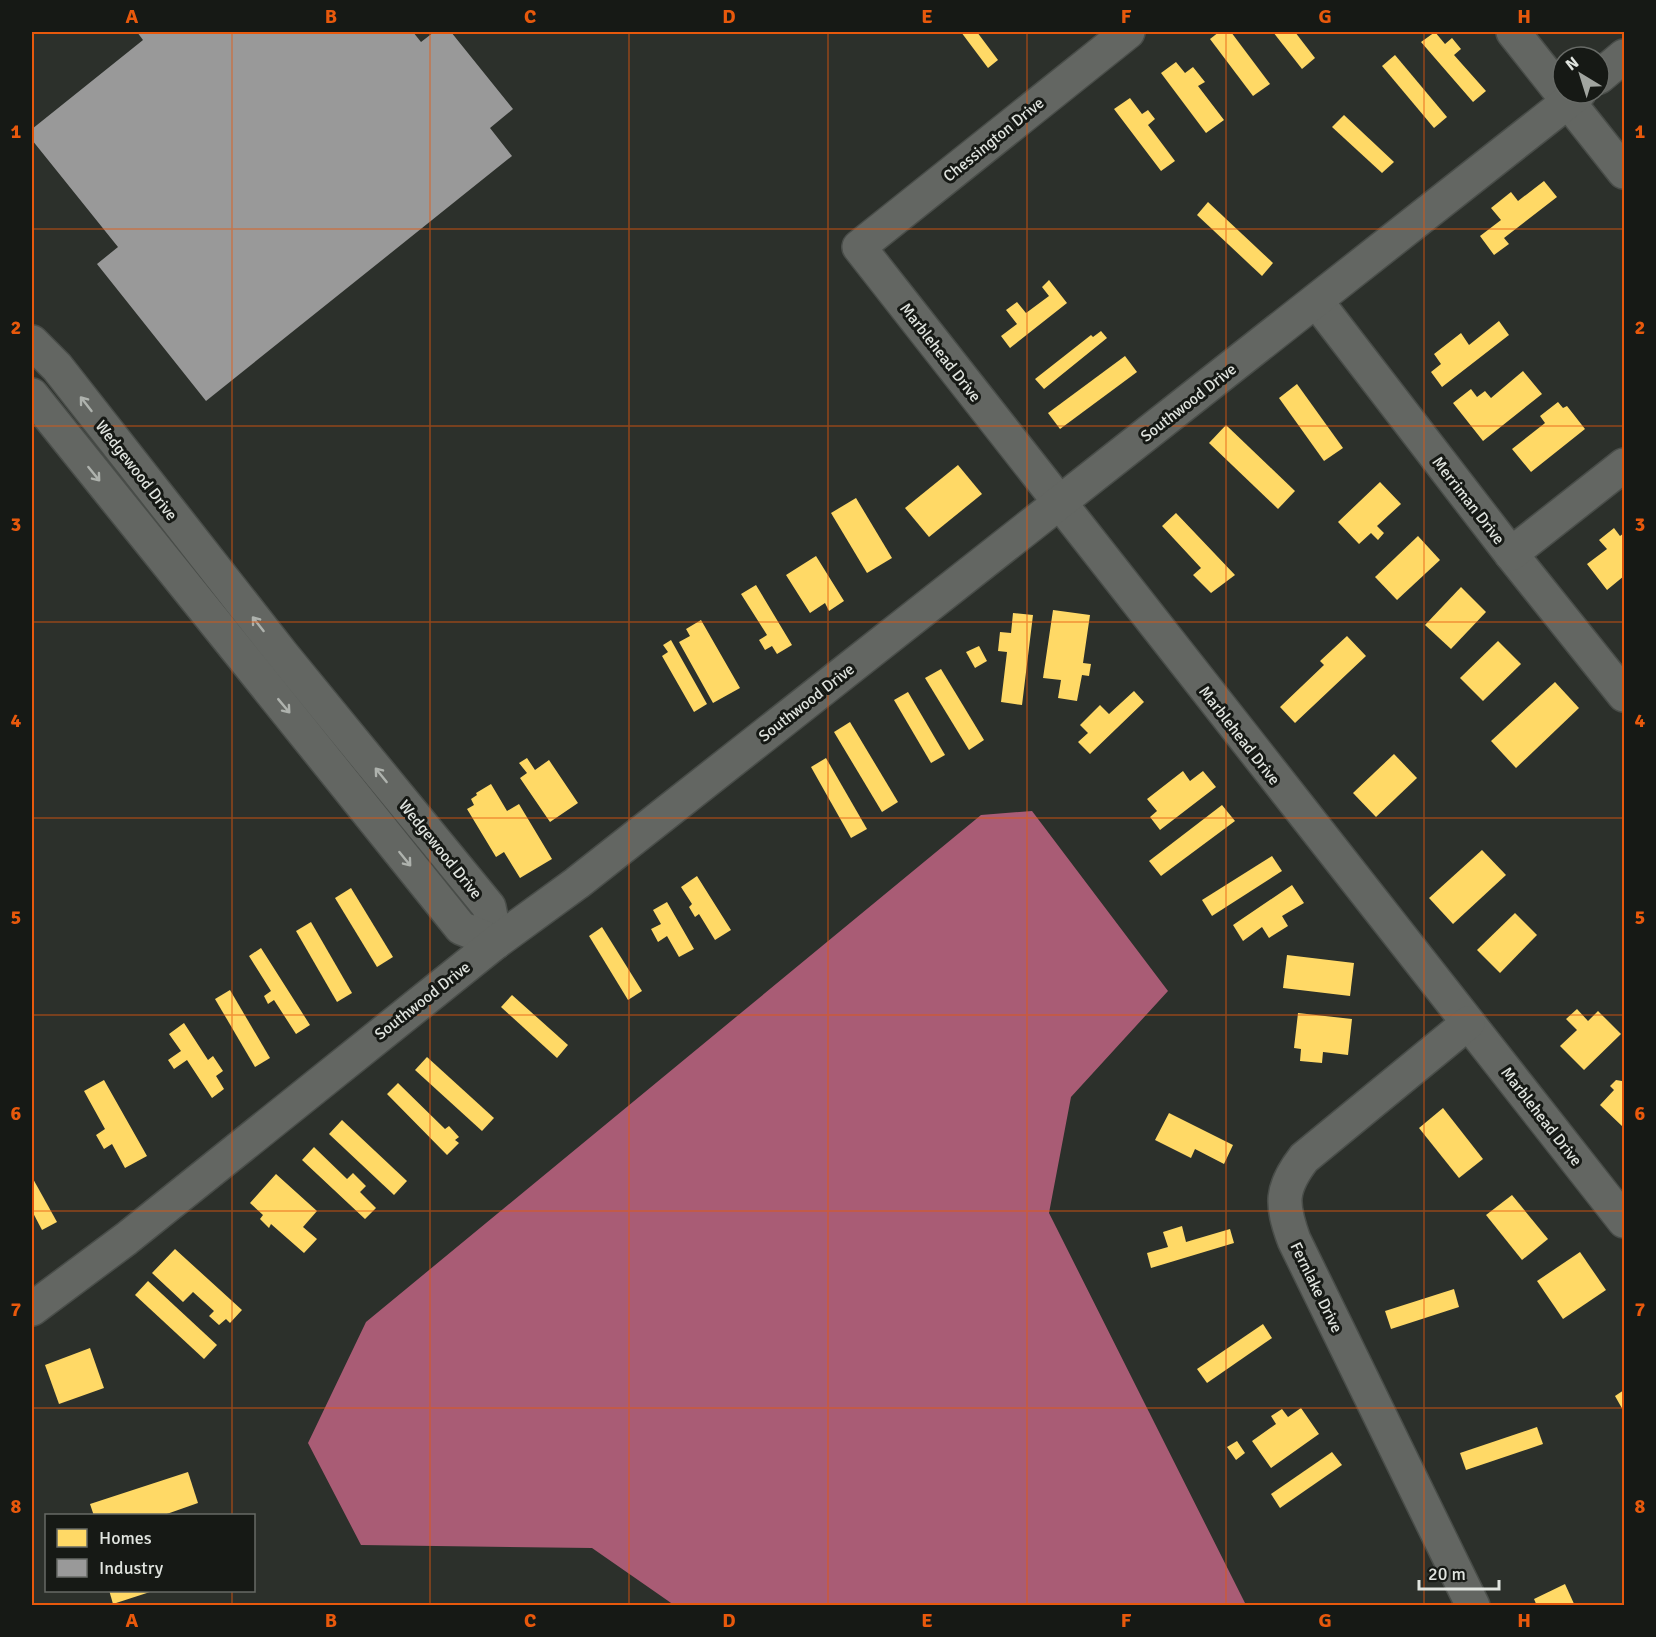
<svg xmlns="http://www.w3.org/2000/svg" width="1656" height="1637" font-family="Signika,sans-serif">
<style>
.water{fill:#a95c75}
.homes{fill:#ffd966}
.industry{fill:#999}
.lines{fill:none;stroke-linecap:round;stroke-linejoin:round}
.minor-casing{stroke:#494d49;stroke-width:36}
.minor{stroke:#636662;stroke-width:33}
.oneway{stroke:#aeb2ad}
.grid{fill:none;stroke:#e8590c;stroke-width:1.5;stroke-opacity:0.55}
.labels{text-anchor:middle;stroke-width:6;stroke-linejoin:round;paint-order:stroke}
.street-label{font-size:16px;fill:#e0e4df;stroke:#161915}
.neatline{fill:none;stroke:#e8590c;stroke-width:2}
.grid-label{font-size:20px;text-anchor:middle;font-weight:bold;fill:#e8590c}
</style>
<rect width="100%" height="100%" fill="#2c302b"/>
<polygon class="water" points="1032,811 1168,991 1071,1097 1049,1213 1246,1605 674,1605 592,1548 361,1545 308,1443 366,1322 981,815"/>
<g class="homes">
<polygon points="961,32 977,32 998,60 988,68"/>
<polygon points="1219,32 1231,32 1270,84 1253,96 1210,39"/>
<polygon points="1273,32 1295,32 1315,58 1302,69"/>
<polygon points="1435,32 1445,44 1452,38 1461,49 1454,55 1486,91 1473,102 1421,42"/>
<polygon points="1395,55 1447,117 1434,128 1382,66"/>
<polygon points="1176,62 1185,73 1193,67 1205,82 1198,86 1224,120 1206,133 1161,73"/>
<polygon points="1130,98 1142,114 1148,110 1155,119 1148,125 1175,161 1161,171 1114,109"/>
<polygon points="1344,115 1394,162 1382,173 1332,127"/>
<polygon points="1544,181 1557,197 1504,238 1509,244 1494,255 1480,236 1501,220 1491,208 1511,192 1518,201"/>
<polygon points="1208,202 1273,263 1262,276 1197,215"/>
<polygon points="1049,280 1067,303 1010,348 1001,336 1017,324 1006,310 1017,302 1026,313 1049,296 1042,287"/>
<polygon points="1499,321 1509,335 1442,387 1431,372 1441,364 1434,354 1461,333 1469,345"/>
<polygon points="1101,331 1107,338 1044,389 1035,379 1091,335 1093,337"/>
<polygon points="1125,356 1137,372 1060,429 1048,413"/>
<polygon points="1523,371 1542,394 1483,441 1453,403 1471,389 1477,397 1485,391 1491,398"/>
<polygon points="1297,384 1343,448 1324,461 1279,398"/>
<polygon points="1558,402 1563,408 1567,406 1585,429 1531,472 1512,449 1545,423 1540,416"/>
<polygon points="1226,425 1295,491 1278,509 1209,443"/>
<polygon points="958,465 982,494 929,537 905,508"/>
<polygon points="1380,482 1401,504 1377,526 1384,533 1378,540 1371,533 1359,544 1338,522"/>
<polygon points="856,498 892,558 867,573 831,513"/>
<polygon points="1176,513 1235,575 1211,593 1193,575 1201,568 1162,526"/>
<polygon points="1614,528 1620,536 1624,533 1624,576 1607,590 1587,564 1607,549 1599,540"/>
<polygon points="1418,536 1440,560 1397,600 1375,577"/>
<polygon points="816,556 844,601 829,611 825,603 810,613 786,575"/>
<polygon points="756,585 792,645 777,654 772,646 765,650 759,640 767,635 741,594"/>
<polygon points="1461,587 1486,612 1451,649 1425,625"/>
<polygon points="1053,610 1090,615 1083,663 1091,664 1089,676 1082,675 1077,701 1058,698 1061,680 1043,678"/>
<polygon points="1013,613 1033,615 1022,705 1001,702 1007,652 998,651 1000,632 1011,633"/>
<polygon points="701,620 740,688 713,703 679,642 690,636 686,629"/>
<polygon points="1347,636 1366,656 1295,723 1280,707 1324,665 1320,661"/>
<polygon points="671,640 707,704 694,712 662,656 668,652 663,645"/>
<polygon points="1498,641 1521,664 1483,701 1460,678"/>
<polygon points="979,646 987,661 975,668 966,652"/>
<polygon points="941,669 984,740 969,750 925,678"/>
<polygon points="1555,682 1579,708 1516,768 1491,741"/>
<polygon points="1134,691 1144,702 1090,754 1078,742 1088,733 1080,725 1100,705 1109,714"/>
<polygon points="908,692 945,755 931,763 894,700"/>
<polygon points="850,722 898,802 882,812 834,732"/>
<polygon points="1394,754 1417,778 1376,817 1353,793"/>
<polygon points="527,758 535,770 549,760 578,803 550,822 520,778 527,773 519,763"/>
<polygon points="826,758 867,829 851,838 811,767"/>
<polygon points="1183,771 1190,781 1203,771 1216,787 1160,830 1150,817 1157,811 1147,799"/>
<polygon points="491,784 507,811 519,804 552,859 520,878 504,852 496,857 467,809 474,805 471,799 477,795 476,793"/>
<polygon points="1222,805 1235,821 1161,876 1149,861"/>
<polygon points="1482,850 1506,875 1453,924 1429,898"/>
<polygon points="1272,856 1282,871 1212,916 1202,900"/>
<polygon points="697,876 731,930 715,940 699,914 695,917 689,907 692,904 681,887"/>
<polygon points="1292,885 1304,903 1282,916 1288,926 1269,938 1262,927 1243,941 1233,925"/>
<polygon points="351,888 393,957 377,967 335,898"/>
<polygon points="667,902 694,949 679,957 667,936 658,942 651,929 661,924 653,910"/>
<polygon points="1515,913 1537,935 1500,973 1477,950"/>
<polygon points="311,922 352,993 337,1002 296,931"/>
<polygon points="602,927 642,991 628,1000 589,936"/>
<polygon points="261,948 310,1025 296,1034 274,1000 268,1004 264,996 271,991 249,956"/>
<polygon points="1287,955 1354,963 1350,996 1283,988"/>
<polygon points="230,990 270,1058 255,1067 215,999"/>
<polygon points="512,995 568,1045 557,1058 501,1007"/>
<polygon points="1577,1009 1588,1021 1598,1011 1621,1034 1584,1070 1560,1046 1577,1030 1566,1019"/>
<polygon points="1298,1013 1352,1019 1348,1055 1323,1052 1322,1063 1300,1061 1301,1049 1294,1048"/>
<polygon points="184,1023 208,1060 213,1056 223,1071 216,1076 224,1089 212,1098 187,1060 174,1069 168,1060 181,1051 169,1034"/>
<polygon points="427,1057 494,1118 482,1131 415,1070"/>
<polygon points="1624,1078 1624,1125 1623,1127 1600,1105 1614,1090 1610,1086 1616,1080 1622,1081"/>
<polygon points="104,1080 147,1156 125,1168 112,1144 104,1149 96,1135 105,1129 84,1091"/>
<polygon points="398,1083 445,1129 449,1126 459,1137 455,1140 459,1143 447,1155 387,1094"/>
<polygon points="1443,1108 1483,1159 1459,1178 1419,1128"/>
<polygon points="1169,1113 1233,1145 1224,1164 1195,1149 1191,1158 1155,1140"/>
<polygon points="342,1120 407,1181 394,1195 329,1134"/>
<polygon points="314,1147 347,1179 353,1173 366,1186 360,1192 376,1208 365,1219 302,1160"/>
<polygon points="276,1174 317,1211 303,1227 317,1239 304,1253 271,1224 269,1228 260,1219 263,1215 250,1203"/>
<polygon points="32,1177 57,1222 42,1230 32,1211"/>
<polygon points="1512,1195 1548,1239 1522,1260 1486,1215"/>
<polygon points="1182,1226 1186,1242 1230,1229 1234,1243 1151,1268 1147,1253 1168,1247 1163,1232"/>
<polygon points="175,1249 242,1310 230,1323 226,1319 219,1325 209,1316 214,1311 193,1292 183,1302 152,1273"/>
<polygon points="1580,1252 1606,1290 1563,1319 1537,1281"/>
<polygon points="148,1281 217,1345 204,1359 135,1295"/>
<polygon points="1454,1289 1459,1307 1391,1329 1385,1311"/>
<polygon points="1263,1324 1272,1338 1207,1383 1197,1369"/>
<polygon points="90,1348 104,1388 59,1404 45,1365"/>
<polygon points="1624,1390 1624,1412 1615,1396"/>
<polygon points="1301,1408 1319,1434 1271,1468 1252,1441 1276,1424 1271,1416 1282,1409 1288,1417"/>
<polygon points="1537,1427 1543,1444 1466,1470 1460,1453"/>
<polygon points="1237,1441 1245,1453 1236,1460 1227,1447"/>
<polygon points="1332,1452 1342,1465 1280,1508 1271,1494"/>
<polygon points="188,1472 198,1503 161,1516 94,1516 90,1504"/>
<polygon points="1565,1584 1575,1606 1537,1606 1534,1599"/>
<polygon points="109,1590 153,1590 153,1591 113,1604"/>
</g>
<polygon class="industry" points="137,32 413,32 421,42 434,32 451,32 513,109 490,128 512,156 206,401 97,264 118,247 32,140 32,129 143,40"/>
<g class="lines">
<defs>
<g id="minor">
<polyline points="1128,32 859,247 1624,1221"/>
<polyline points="1513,32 1624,172"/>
<polyline points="1599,77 1624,56"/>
<polyline points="1317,302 1511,554 1624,695"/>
<polyline points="32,342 57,367 282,654 489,907 496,942"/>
<polyline points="32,395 461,928 496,942"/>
<polyline points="1511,554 1624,465"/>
<path d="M1468 1023 1304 1158C1280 1189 1281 1204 1294 1240L1473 1606"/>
<polyline points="32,1309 126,1239 496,942 577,883 1579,93"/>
</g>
</defs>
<use href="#minor" class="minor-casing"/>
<use href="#minor" class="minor"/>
</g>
<defs><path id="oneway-shaft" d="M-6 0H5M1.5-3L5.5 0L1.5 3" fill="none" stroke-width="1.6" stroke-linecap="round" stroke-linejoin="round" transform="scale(1.5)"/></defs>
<g class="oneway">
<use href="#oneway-shaft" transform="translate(86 404) rotate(-128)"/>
<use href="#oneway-shaft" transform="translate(94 474) rotate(51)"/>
<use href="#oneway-shaft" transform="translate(258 624) rotate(-128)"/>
<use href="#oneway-shaft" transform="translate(284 706) rotate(50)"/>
<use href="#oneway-shaft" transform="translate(381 775) rotate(-129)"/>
<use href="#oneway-shaft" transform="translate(405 859) rotate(51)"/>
</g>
<path class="grid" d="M232 32V1516M430 32V1606M629 32V1606M828 32V1606M1027 32V1606M1226 32V1606M1424 32V1606M32 229H1624M32 426H1624M32 622H1624M32 818H1624M32 1015H1624M32 1211H1624M32 1408H1624M232 1590V1606"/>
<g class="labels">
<g class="street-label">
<text transform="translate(993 139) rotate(-39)" y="6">Chessington Drive</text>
<text transform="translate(941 352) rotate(52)" y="6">Marblehead Drive</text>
<text transform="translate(1188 402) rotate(-38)" y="6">Southwood Drive</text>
<text transform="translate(137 470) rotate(52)" y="6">Wedgewood Drive</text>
<text transform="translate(1469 500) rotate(52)" y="6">Merriman Drive</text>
<text transform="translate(806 702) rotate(-38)" y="6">Southwood Drive</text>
<text transform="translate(1240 735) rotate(52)" y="6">Marblehead Drive</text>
<text transform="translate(441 849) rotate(51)" y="6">Wedgewood Drive</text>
<text transform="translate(422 1000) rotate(-38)" y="6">Southwood Drive</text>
<text transform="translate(1542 1116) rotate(52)" y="6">Marblehead Drive</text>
<text transform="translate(1317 1287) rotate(64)" y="6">Fernlake Drive</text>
</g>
</g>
<rect width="1656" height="1637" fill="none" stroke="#161915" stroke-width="66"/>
<rect x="45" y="1514" width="210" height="78" fill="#161915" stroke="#676a66" stroke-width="1.5"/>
<rect x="57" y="1529" width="30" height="18" fill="#ffd966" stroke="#676a66" stroke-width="1.5"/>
<text x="99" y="1544" font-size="18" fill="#e0e4df">Homes</text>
<rect x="57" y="1559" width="30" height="18" fill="#999999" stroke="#676a66" stroke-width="1.5"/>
<text x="99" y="1574" font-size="18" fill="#e0e4df">Industry</text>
<g transform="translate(1581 75) rotate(322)"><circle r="28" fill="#161915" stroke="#676a66" stroke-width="1.5"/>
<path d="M0-4.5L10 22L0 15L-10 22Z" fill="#a1a5a0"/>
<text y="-9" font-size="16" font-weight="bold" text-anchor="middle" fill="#e0e4df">N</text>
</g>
<path d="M1419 1580v9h80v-9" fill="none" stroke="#e0e4df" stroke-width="3"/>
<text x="1428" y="1580" font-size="18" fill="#e0e4df" stroke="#161915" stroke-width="4.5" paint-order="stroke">20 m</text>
<rect x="33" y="33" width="1590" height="1571" class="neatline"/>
<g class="grid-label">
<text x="132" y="23">A</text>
<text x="331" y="23">B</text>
<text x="530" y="23">C</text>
<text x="729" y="23">D</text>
<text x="927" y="23">E</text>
<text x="1126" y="23">F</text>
<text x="1325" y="23">G</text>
<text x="1524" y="23">H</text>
<text x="16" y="138">1</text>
<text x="1640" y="138">1</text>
<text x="16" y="334">2</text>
<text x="1640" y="334">2</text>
<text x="16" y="531">3</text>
<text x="1640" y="531">3</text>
<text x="16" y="727">4</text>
<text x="1640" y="727">4</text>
<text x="16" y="924">5</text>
<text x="1640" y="924">5</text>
<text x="16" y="1120">6</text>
<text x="1640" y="1120">6</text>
<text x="16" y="1316">7</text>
<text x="1640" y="1316">7</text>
<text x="16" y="1513">8</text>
<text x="1640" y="1513">8</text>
<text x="132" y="1627">A</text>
<text x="331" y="1627">B</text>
<text x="530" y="1627">C</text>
<text x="729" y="1627">D</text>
<text x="927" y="1627">E</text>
<text x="1126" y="1627">F</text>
<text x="1325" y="1627">G</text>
<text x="1524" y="1627">H</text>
</g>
</svg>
